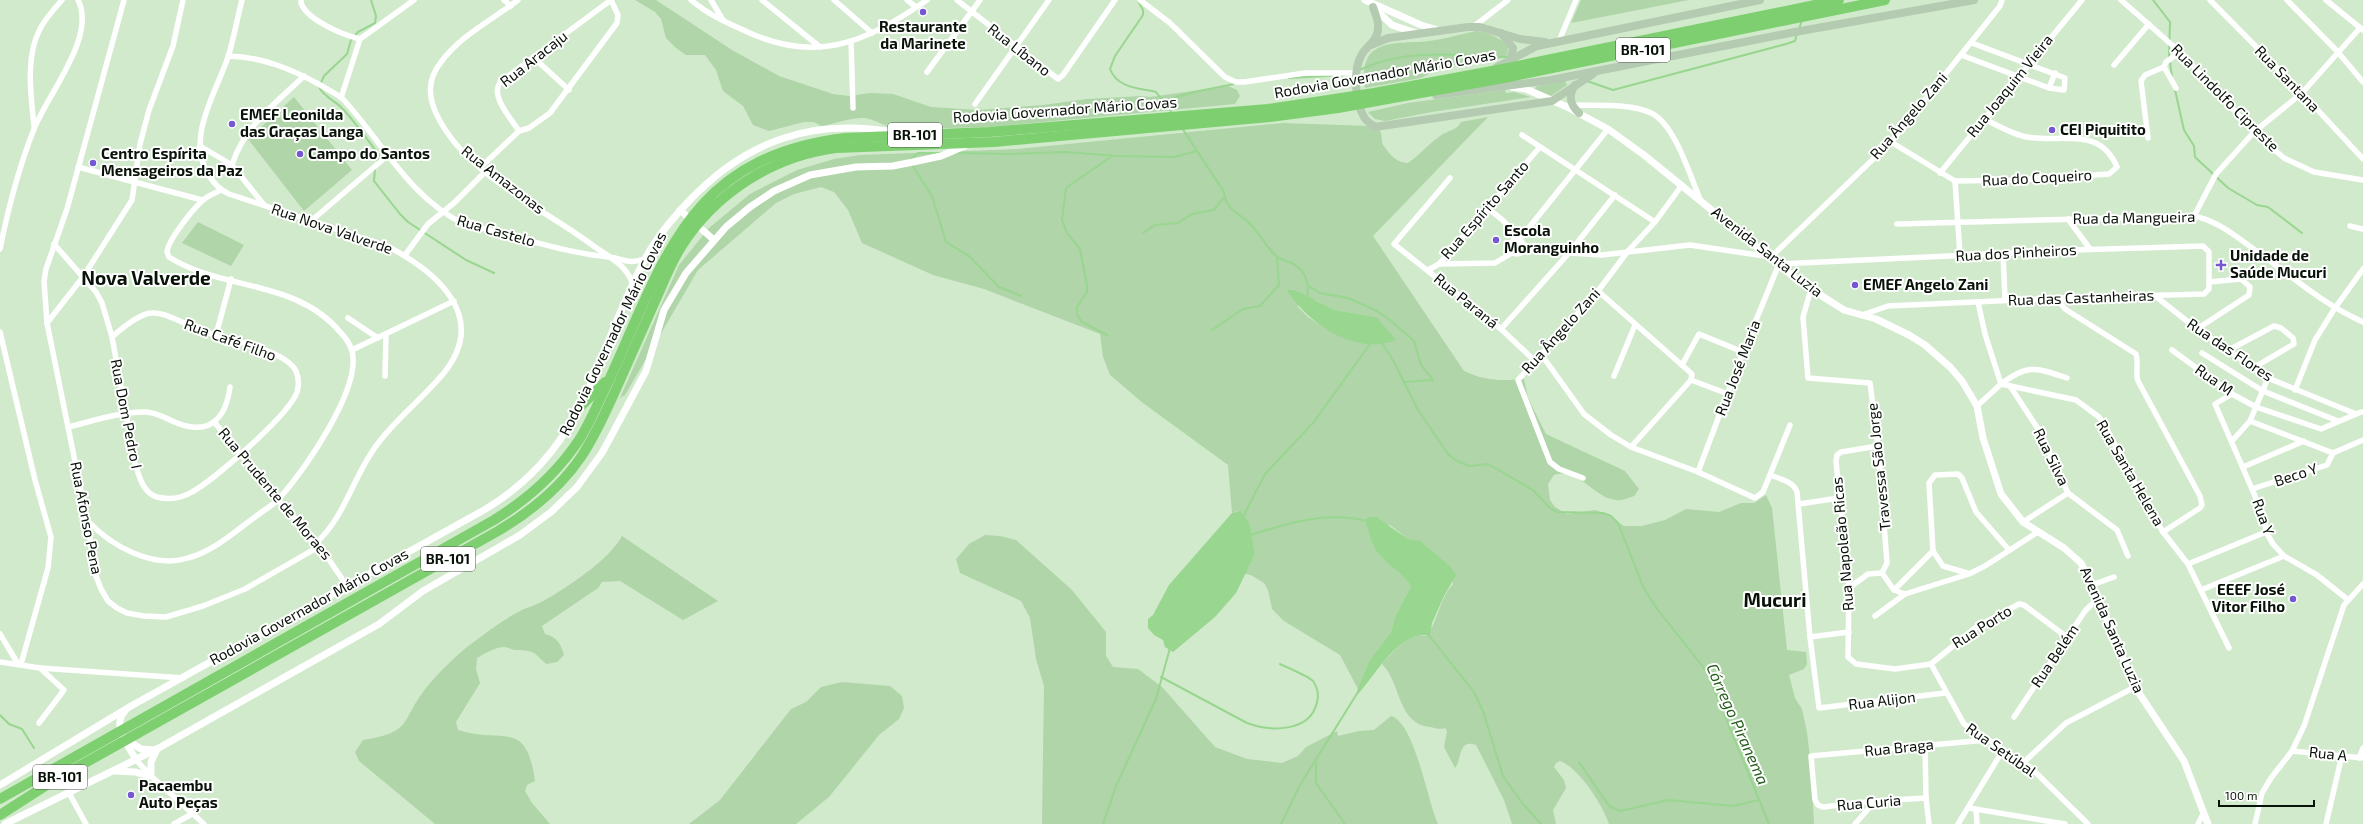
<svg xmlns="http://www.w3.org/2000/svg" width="2363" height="824" font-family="'Exo 2',sans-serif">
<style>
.green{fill:#afd5a8;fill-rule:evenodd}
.water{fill:#99d68f}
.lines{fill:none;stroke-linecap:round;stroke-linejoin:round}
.stream{stroke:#99d68f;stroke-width:2}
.minor{stroke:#fff;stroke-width:5.5}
.tertiary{stroke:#fff;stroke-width:7}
.secondary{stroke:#b4cab1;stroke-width:8}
.motorway{stroke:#7dcf6f;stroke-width:10}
.poi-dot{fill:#7557d1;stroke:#fff;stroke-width:1.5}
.labels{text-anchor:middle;stroke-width:4;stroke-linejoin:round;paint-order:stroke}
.shield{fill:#fff;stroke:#535952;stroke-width:1}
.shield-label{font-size:14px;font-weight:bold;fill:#091208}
.poi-label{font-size:15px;font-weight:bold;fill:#091208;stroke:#fff;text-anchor:start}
.street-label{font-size:15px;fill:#091208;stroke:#fff}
.water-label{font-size:16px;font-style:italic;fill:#27601c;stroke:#fff}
.district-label{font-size:19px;font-weight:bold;fill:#091208;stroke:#fff}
</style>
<rect width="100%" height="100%" fill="#d1eacc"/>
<g class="green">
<path d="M635 0H656L732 50 779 76 833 94 849 96 870 93 893 94 931 107 978 110 1043 105 1087 99 1142 96 1150 97 1228 86 1237 90 1240 96 1235 104 990 127 899 129C887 128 877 120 865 118 851 117 835 124 821 126L814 122H804L769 131 753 125 743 106 723 91 716 70 705 55H686L676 48 666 38 661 19 655 12Z"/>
<polygon points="1581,0 1689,0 1571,23"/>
<path d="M1476 31C1488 32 1501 38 1508 47L1507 55 1503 58C1479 63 1455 64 1431 70V73L1421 78 1365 88C1359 44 1384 43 1418 42 1437 41 1458 35 1476 31Z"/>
<polygon points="1565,81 1567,85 1551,96 1534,90 1537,86"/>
<polygon points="1505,90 1506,93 1514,92 1531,97 1432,112 1385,121 1375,119 1368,112 1408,103"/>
<polygon points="294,97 352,170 304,211 248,139"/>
<path d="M1488 117 1373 236 1464 371C1485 381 1501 381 1524 379L1528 398 1546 434 1625 471 1639 489 1634 496C1628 498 1622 501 1616 500 1592 497 1580 467 1554 475L1548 484 1550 500 1555 507 1567 514 1595 510 1604 513 1624 526H1642L1665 520 1686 509 1719 512 1741 503H1754L1766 495 1772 508 1787 650 1806 652 1807 664 1804 669 1789 675 1795 698 1802 709 1807 732 1811 767 1814 824H1609C1603 805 1578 767 1560 761L1556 763 1554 767 1564 780 1566 788 1553 810 1556 824H1512L1504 800 1476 745C1458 738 1462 760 1455 768L1444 747 1447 731 1445 728C1440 730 1435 728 1430 727 1397 724 1401 682 1382 664 1388 656 1407 637 1416 635 1419 634 1423 636 1426 636 1438 623 1439 599 1453 584L1449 565 1423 544 1408 539 1390 525 1368 529 1379 554 1405 577 1411 586 1395 617 1391 632 1369 661 1358 689 1340 655 1284 621 1272 609 1268 590 1264 583 1251 575 1245 574 1255 554 1250 524 1237 511 1232 513 1228 465 1143 403 1110 375 1103 357 1100 334 984 289 933 275 862 243 848 210 834 192 821 187 794 194 776 203 698 270 625 395 620 398 679 265 709 228 750 194 797 170 834 159 860 155 1017 149 1283 123 1369 126C1387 132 1379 133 1383 145 1389 154 1397 163 1408 163 1421 154 1431 141 1443 134 1450 130 1457 130 1461 122ZM1316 300 1335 310 1376 317 1328 330 1308 317 1297 306Z"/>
<polygon points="198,222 244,245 231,266 182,243"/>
<path d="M985 535 1000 536 1016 540 1072 590 1106 632V656L1113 667 1138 669 1162 687 1215 747 1247 759 1282 763 1298 756 1306 747 1337 731 1338 736 1359 731 1374 730 1391 716C1415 723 1427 800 1438 824H1042L1044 686 1036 659 1030 618 1021 601 960 573 956 559 969 544Z"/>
<path d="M622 536 718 601 683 620 620 581 602 582 598 588 542 626 545 634C557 637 561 644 564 655L557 662 546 664C533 651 534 651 516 650 512 650 508 647 504 647 495 647 484 654 477 658L476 669 480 683 456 722 458 730C503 745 526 717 535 781L527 785 525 791 532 803 550 824H435L359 761 355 752 363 740C414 732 400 721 426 688 438 673 453 659 467 647 484 634 501 621 520 611 528 607 537 605 545 600 568 587 610 559 622 536Z"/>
<polygon points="842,682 890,686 902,696 904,708 899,719 879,735 829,797 796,824 689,824 720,800 791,709 806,702 821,687"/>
</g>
<g class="water">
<path d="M1287 290H1293L1301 293 1335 310 1376 317 1396 340C1356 356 1308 324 1287 290Z"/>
<polygon points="1240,511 1250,524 1255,554 1236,593 1215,617 1173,652 1165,647 1163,640 1154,635 1148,628 1148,619 1153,615 1169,585 1232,513"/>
<path d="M1368 517H1376L1408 539 1420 541 1449 565 1456 575 1444 596 1432 623 1430 635C1425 636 1419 634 1415 636 1389 647 1376 674 1358 694L1357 691 1369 661 1391 632 1395 617 1411 586C1403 573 1389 566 1379 554 1373 547 1368 531 1366 522Z"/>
</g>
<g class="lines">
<g class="stream">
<path d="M371 0 376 16 375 23 358 32 351 40 347 54 324 76 319 87C324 97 334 100 342 108 355 122 367 139 379 155L377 162"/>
<polyline points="2153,0 2170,22 2169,58"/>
<path d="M1138 1 1143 10V15L1115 56 1110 69C1117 88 1139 88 1156 92L1173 114"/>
<polyline points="1799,29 1802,20"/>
<polyline points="2170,62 2172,77"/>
<path d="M1359 70C1406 48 1458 55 1508 57"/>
<polyline points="1289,78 1346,75"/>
<polyline points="1587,81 1613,90 1786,44 1795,41 1797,33"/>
<polyline points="2175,90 2184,130 2194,146 2195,157 2228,188 2257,205 2268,207 2302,233"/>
<polyline points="1164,101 1194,92 1234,84"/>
<path d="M1182 128 1224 192C1226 212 1241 213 1252 226 1260 235 1266 246 1275 255 1280 260 1286 261 1292 263 1305 270 1310 283 1307 297"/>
<polyline points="940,153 918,153 909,160 932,196 946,242 969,256 999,287 1021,296"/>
<polyline points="955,153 1008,154 1066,152 1117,156 1174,157 1197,151"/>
<polyline points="375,168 374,181 400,214 408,222 466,260 494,273"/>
<polyline points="1143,233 1155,225 1178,223 1192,214 1214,210 1224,197"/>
<polyline points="1309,286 1320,293 1348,298 1377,311 1391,321 1414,341 1421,365 1433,380 1404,382"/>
<polyline points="1212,330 1243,309 1260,306 1279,285 1277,257"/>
<polyline points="1107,335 1082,322 1077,315 1077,307 1087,292 1087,285 1080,249 1067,233 1062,220 1066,188 1112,156"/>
<polyline points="1382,343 1394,362 1418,410 1448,454 1455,460 1469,466 1488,464 1533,490 1550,508 1557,512 1603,513 1611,516 1618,523 1644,589 1658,610 1707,672 1769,824"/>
<polyline points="1243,517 1265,474 1313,423 1370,344"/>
<path d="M1250 535C1288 523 1327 511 1367 521"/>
<polyline points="1427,633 1474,692 1483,711 1503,776 1523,804 1541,824"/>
<path d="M1161 677 1247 723C1271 732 1311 732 1317 702 1319 695 1317 687 1313 681 1308 676 1288 668 1280 664"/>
<polyline points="0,715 9,724 22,729 34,748"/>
<polyline points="1579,762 1609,806 1620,811 1668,800 1733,806 1759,800"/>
<polyline points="1316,763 1316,783 1345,824"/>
<polyline points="1103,824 1116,786 1156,699 1170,648"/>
<polyline points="1281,824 1300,785 1358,692"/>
</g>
<g class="minor">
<polyline points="124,0 67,209 46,269 44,281 47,323 87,521 96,576 101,589 108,601 117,608 127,613 144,616 166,617 203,606 245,589 320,546"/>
<path d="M242 0C237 19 234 38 228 57 216 93 185 138 209 176 215 184 220 190 229 194L387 246C437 272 490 317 443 374 423 398 398 417 379 442 354 473 347 514 317 542"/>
<path d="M301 0V3C307 20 343 35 360 39"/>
<polyline points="504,0 511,6"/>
<path d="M518 0C492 20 461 35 441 62 426 81 428 100 440 121 472 179 544 208 595 247 611 258 626 265 633 284"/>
<path d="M691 0C706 13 723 21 741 29 814 65 864 44 927 0"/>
<polyline points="711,0 723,20"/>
<polyline points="762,0 820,47"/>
<polyline points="834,0 872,33"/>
<polyline points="907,0 916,7"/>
<polyline points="957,0 1058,79 1063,75 1115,0"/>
<polyline points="1140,0 1170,23 1225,77 1236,82 1244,82 1305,73 1357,73"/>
<polyline points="2121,0 2180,52 2254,132 2284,158 2314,172 2363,180"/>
<polyline points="2210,0 2302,93 2363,159"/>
<polyline points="2287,0 2337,51 2363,82"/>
<polyline points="2326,0 2363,30"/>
<polyline points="1473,27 1508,0"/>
<polyline points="851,41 853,108"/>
<polyline points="1559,41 1576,0"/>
<polyline points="1961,55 2049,88 2064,90 2065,78 1972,43"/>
<path d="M228 56C263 57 292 69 322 86 328 90 337 94 343 99 383 143 409 197 464 224 513 235 560 252 609 257 625 259 627 265 644 259"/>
<polyline points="533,57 569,90"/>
<polyline points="2114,65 2149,24"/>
<polyline points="927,72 980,0"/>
<polyline points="2049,88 2055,73"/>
<polyline points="2176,88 2164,67 2166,62 2180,52"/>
<polyline points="341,98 360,39 414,0"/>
<polyline points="975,104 1049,0"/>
<path d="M1572 105C1595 106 1630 103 1651 113 1675 124 1690 176 1700 199"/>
<path d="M34 126C31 96 25 57 40 29 45 19 54 9 62 0"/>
<path d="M519 131C511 118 490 97 500 82L611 0"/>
<polyline points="1522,135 1655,222"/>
<polyline points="2148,138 2141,81 2145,75 2164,67"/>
<path d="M1891 142 1955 181 2021 180 2109 174 2117 167C2100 126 2063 143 2027 137 2013 135 1997 125 1984 119"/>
<polyline points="200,146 232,165"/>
<polyline points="78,167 202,200"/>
<polyline points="481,167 519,131 529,128 550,113 617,23 618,15 611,0"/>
<polyline points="1940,173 2082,0"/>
<polyline points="1450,178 1394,244 1501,329 1535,361"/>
<polyline points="1955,181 1960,255"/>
<path d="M264 205 232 165C244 126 275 104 304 76"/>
<path d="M1487 208C1499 217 1512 225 1514 240"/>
<polyline points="2194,216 2216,174 2254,132 2302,93 2360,28"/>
<polyline points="2068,219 2090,249"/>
<polyline points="311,221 387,156"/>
<path d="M1897 224 2194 216C2216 220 2237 237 2255 250 2290 275 2324 305 2363 322"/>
<polyline points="2350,226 2363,229"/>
<circle cx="1517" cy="247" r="7"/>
<polyline points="1519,240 1608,129"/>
<path d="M54 244 96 292 102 303 112 337 135 463C139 476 143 493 157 497 169 500 182 498 192 492 214 480 290 414 297 392 299 385 299 378 296 371 284 349 228 340 206 332 157 314 156 298 112 337"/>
<path d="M0 249C8 209 19 167 34 129 47 95 97 37 78 0"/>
<polyline points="1523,250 1602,255 1690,245 1771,257 1891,142 2000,6 2002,0"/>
<polyline points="2003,253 2005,300"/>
<polyline points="405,255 428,224 454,203 486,171"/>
<polyline points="1439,264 1495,263 1512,253"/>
<polyline points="1428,270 1439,264 1540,147"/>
<polyline points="1811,289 1803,317 1808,378 1870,383 1878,446 1887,563 1882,573 1868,574 1849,588"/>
<polyline points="1598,291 1692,374 1691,380 1631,447"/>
<polyline points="2154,295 2197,329 2268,378 2356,414"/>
<path d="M2062 298 2061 304 2065 309 2136 354C2139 363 2135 372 2138 381L2200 496 2202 505 2200 508 2163 532"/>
<path d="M1978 302 1985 334 2001 384C2029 363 2036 368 2067 378"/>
<polyline points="348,318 378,338"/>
<polyline points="47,323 83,277 132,200 140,144 149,110 173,46 183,0"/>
<polyline points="1501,329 1569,253 1615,195"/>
<polyline points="2197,329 2249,295 2250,287 2241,279 2209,282"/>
<polyline points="0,332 35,480 51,537 48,568 21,664"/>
<polyline points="216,335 231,279"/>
<polyline points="352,350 454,301"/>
<polyline points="2172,350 2232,394 2256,407 2321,429 2361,412"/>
<polyline points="2227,351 2274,326 2281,328 2293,338 2294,344 2253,368"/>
<polyline points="2202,353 2263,391 2338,421"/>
<polyline points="1541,354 1584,414 1611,435 1631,447 1698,472 1755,498 1763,492 1790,425"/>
<polyline points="1682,365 1699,334 1743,352"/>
<polyline points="385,376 386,334"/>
<polyline points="1614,376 1635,325"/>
<polyline points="1691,380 1728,394"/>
<polyline points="2010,386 2040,432 2068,493 2117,530 2128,556"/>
<polyline points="2295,390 2315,340 2335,308 2363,269"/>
<polyline points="2232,394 2215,404 2252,489 2264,518 2266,532 2273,544 2284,556 2317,575 2347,599"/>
<polyline points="1977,406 2001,384 2076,400 2099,417 2104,424 2142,497 2163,532 2188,564 2229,648"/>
<polyline points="2250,421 2333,453 2363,440"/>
<polyline points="215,423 278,500 317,542 347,586"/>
<path d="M68 427C93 421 119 412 145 412 157 412 166 419 177 423 210 436 226 418 230 387"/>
<polyline points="2232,441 2250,421 2268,378"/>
<polyline points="1878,446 1841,452 1837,455 1836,461 1849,588 1848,657 1856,664 1895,669 1931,664 1975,628 2019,604 2024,605 2068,638"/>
<polyline points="2243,467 2304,441"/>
<polyline points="1698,472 1743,352 1779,264 2075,250 2203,246 2209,252 2209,289 2204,294 2062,298 1888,306 1862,315"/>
<path d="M1770 475C1780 479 1793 481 1797 492L1810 637 1819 708 1945 693"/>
<polyline points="1583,478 1559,469 1550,462 1518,380 1598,291 1628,251 1655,222 1682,185"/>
<polyline points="2252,489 2327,465 2333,453"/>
<polyline points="1799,504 1839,498"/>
<path d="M88 521C111 546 153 569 188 558 214 551 234 532 255 517 262 511 272 506 279 499 304 470 362 389 352 351 350 345 345 337 341 333 297 279 222 291 169 257L167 252C168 240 193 209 202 201 207 196 215 193 221 190"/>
<polyline points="2023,522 2068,493"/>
<polyline points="1933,551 1943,566 1967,573"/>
<polyline points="2188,564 2266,532"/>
<polyline points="1882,573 1894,590 1905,594"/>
<polyline points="2092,585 2114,577"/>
<polyline points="1894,590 1933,551 1929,483 1935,475 1958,474 1962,478 1976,512 2009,550"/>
<polyline points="2201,590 2284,556"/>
<polyline points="1875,616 1905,594 1969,574 1985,566 2038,532"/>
<polyline points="0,634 18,664"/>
<polyline points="1810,637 1849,632"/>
<polyline points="0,662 40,668 183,678"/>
<polyline points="1931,664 1964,724 2030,767 2088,824"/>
<polyline points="2014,717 2085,611 2098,598"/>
<polyline points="39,723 64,690 40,668"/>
<polyline points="1925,745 1926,798 1929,824"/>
<polyline points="2292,751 2363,758"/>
<polyline points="2359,758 2363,748"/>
<polyline points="136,760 151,776 204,824"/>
<polyline points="2024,762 2066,723 2135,687"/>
<polyline points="69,793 86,824"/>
<polyline points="1926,798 1875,801 1823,807 1818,805 1815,800 1811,756 1986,740"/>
<polyline points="1969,808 2065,824"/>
<polyline points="1976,809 1977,824"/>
<polyline points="174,824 192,814"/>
<polyline points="1855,824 1875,801"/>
<polyline points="1958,824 2003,750"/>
<polyline points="2198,824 2203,814"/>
<polyline points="2255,824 2262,793 2271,778 2292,751 2304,726 2344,605 2363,584"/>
<polyline points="2326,824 2342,755"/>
</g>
<g class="tertiary">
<polyline points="1365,0 1421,25 1438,30"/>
<polyline points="1374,8 1392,25 1416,33"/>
<polyline points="1512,87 1526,89 1567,107 1608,129 1644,155 1800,282 1844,310 1876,319 1909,335 1925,345 1950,367 1962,381 1977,406 1983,438 2001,494 2023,522 2064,548 2081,563 2098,598 2135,687 2184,761 2208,824"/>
<polyline points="680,210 714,240"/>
<path d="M125 711C111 725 129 746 136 760"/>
<polyline points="127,740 141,749 154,750"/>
<polyline points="115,771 135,772 151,776 151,762 157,749"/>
<path d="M0 785 131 706 484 510C588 448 593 358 644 261 655 239 671 220 688 202 746 140 814 117 898 133"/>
<polyline points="5,824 157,749 379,624 423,591 520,535 551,512 577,487 602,453 646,371 664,310 686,273 726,227 750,207 774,191 810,175 856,167 893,166 913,162 941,156 967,145"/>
</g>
<g class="secondary">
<path d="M1373 7C1376 16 1380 24 1377 34 1374 44 1365 47 1361 56 1353 71 1355 102 1364 117 1366 121 1371 124 1375 127L1552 101 1593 74"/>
<polyline points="1501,33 1513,48 1510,61"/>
<polyline points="1371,45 1388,38 1468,27 1480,27 1520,39 1545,42"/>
<polyline points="1497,67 1537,46 1760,0"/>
<path d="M1575 85C1568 95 1570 105 1579 113"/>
<polyline points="1436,95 1551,80 1795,32 1974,0"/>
</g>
<g class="motorway">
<polyline points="581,406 605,382"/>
<path d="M0 799 494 520C528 499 557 473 579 440 591 421 599 400 609 380 666 256 689 157 845 138L989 132 1268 109 1374 93 1508 68 1839 0"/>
<path d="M0 815 53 781 498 531C530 512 560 488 581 457 596 435 606 411 617 387 630 358 643 328 656 299 664 281 671 263 681 247 715 193 773 156 836 148L994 142 1270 117 1338 108 1509 77 1885 0"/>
</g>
</g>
<g class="poi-dot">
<circle cx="923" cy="12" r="4"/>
<circle cx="232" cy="124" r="4"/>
<circle cx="2052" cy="130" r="4"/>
<circle cx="300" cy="154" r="4"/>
<circle cx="93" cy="163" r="4"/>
<circle cx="1496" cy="240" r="4"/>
<path d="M2219 259h4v4h4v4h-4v4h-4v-4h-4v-4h4z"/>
<circle cx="1855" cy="285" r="4"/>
<circle cx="2293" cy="599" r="4"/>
<circle cx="131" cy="795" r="4"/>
</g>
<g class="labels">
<g class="shield">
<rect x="1616" y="38" width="54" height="24" rx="3"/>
<rect x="888" y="123" width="54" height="24" rx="3"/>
<rect x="421" y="547" width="54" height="24" rx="3"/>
<rect x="33" y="765" width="54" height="24" rx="3"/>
</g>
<g class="shield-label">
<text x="1643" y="55">BR-101</text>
<text x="915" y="140">BR-101</text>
<text x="448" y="564">BR-101</text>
<text x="60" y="782">BR-101</text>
</g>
<g class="poi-label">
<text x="923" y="32" text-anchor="middle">Restaurante<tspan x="923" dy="17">da Marinete</tspan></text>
<text x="240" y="120">EMEF Leonilda<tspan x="240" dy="17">das Graças Langa</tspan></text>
<text x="2060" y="135">CEI Piquitito</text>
<text x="101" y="159">Centro Espírita<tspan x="101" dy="17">Mensageiros da Paz</tspan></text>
<text x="308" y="159">Campo do Santos</text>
<text x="1504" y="236">Escola<tspan x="1504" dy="17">Moranguinho</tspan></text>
<text x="2230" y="261">Unidade de<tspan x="2230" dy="17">Saúde Mucuri</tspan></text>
<text x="1863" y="290">EMEF Angelo Zani</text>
<text x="2285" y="595" text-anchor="end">EEEF José<tspan x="2285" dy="17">Vitor Filho</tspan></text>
<text x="139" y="791">Pacaembu<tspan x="139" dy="17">Auto Peças</tspan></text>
</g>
<g class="street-label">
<text transform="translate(1019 50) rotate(38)" y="5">Rua Líbano</text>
<text transform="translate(534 59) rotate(-38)" y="5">Rua Aracaju</text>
<text transform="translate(1385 74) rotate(-10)" y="5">Rodovia Governador Mário Covas</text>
<text transform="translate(2287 79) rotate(46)" y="5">Rua Santana</text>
<text transform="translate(2010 86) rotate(-51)" y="5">Rua Joaquim Vieira</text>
<text transform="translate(2225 98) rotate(45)" y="5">Rua Lindolfo Cipreste</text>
<text transform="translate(1065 110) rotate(-4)" y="5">Rodovia Governador Mário Covas</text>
<text transform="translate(1909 116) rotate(-49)" y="5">Rua Ângelo Zani</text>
<text transform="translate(2037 178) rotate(-3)" y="5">Rua do Coqueiro</text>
<text transform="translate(503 180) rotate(38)" y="5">Rua Amazonas</text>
<text transform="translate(1485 210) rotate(-49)" y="5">Rua Espírito Santo</text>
<text transform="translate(2134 218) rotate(-1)" y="5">Rua da Mangueira</text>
<text transform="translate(332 229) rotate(19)" y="5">Rua Nova Valverde</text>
<text transform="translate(496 231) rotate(16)" y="5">Rua Castelo</text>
<text transform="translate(1767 252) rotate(38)" y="5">Avenida Santa Luzia</text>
<text transform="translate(2016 253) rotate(-3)" y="5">Rua dos Pinheiros</text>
<text transform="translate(2081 298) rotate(-2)" y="5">Rua das Castanheiras</text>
<text transform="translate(1466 301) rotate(39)" y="5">Rua Paraná</text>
<text transform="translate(1561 331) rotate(-48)" y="5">Rua Ângelo Zani</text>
<text transform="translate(613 334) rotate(-64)" y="5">Rodovia Governador Mário Covas</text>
<text transform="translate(230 340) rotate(20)" y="5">Rua Café Filho</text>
<text transform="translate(2230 350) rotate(34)" y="5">Rua das Flores</text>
<text transform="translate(1738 368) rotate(-69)" y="5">Rua José Maria</text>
<text transform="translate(2214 380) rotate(35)" y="5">Rua M</text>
<text transform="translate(126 414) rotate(79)" y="5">Rua Dom Pedro I</text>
<text transform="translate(2051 457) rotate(64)" y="5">Rua Silva</text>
<text transform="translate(1879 467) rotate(-96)" y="5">Travessa São Jorge</text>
<text transform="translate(2130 473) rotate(60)" y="5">Rua Santa Helena</text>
<text transform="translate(2296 475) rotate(-18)" y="5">Beco Y</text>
<text transform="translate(275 494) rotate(50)" y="5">Rua Prudente de Moraes</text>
<text transform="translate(2263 517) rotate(70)" y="5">Rua Y</text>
<text transform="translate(86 518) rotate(79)" y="5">Rua Afonso Pena</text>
<text transform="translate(1843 544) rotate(-95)" y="5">Rua Napoleão Ricas</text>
<text transform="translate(309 607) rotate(-29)" y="5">Rodovia Governador Mário Covas</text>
<text transform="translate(1982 627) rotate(-32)" y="5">Rua Porto</text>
<text transform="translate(2112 630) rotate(66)" y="5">Avenida Santa Luzia</text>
<text transform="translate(2055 656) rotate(-56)" y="5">Rua Belém</text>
<text transform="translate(1882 701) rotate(-7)" y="5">Rua Alijon</text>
<text transform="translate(1899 748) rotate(-6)" y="5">Rua Braga</text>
<text transform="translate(2001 750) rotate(35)" y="5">Rua Setúbal</text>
<text transform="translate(2328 754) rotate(6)" y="5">Rua A</text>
<text transform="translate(1869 803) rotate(-5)" y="5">Rua Curia</text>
</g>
<g class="water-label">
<text transform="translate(1738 724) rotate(66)" y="6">Córrego Piranema</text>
</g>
<g class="district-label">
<text x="146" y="285">Nova Valverde</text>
<text x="1775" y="607">Mucuri</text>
</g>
</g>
<path d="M2219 800v6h95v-6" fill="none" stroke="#091208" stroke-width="2"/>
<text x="2225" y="800" font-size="12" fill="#091208" stroke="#ffffff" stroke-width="3" paint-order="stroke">100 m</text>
</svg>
